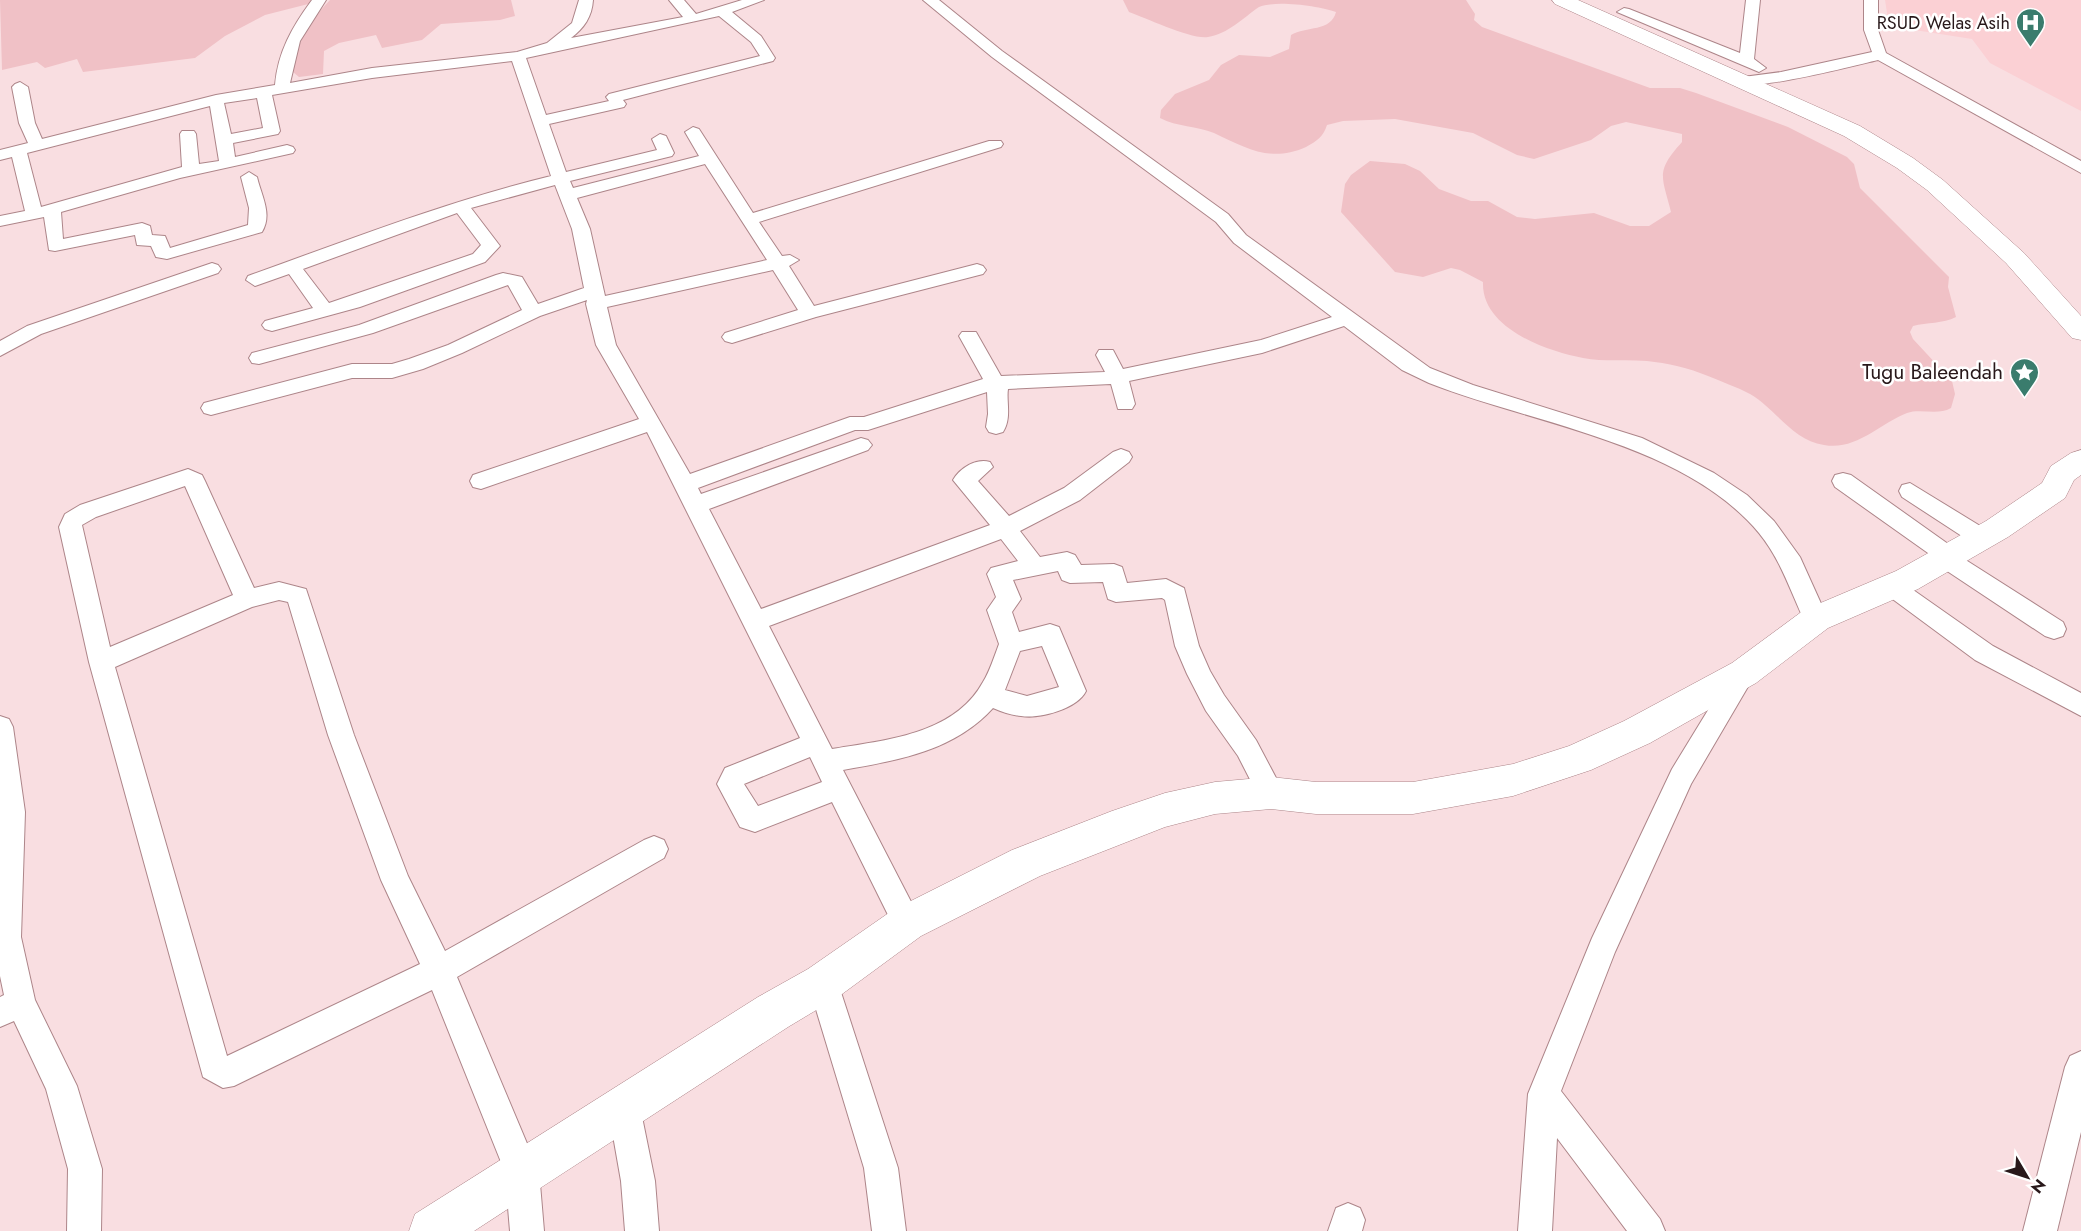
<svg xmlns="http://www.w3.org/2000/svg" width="2081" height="1231" font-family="Jost,sans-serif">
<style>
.built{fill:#fbd0d4}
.green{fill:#f0c1c6}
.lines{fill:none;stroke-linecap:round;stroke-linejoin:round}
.minor-casing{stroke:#ad8589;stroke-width:2}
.secondary-casing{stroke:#ad8589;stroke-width:1}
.minor{fill:#fff;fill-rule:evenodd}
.secondary{fill:#fff;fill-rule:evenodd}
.labels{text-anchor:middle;stroke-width:5;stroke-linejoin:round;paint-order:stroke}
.far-poi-label{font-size:18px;fill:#28181a;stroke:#fff;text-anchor:end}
.poi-label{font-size:21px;fill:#28181a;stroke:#fff;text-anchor:end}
</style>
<rect width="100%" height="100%" fill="#f9dee1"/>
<polygon class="built" points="1885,0 2081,0 2081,111 1990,63 1972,39 1889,26"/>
<g class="green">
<polygon points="0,0 324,0 265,15 225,36 195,58 83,72 77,59 45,68 37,62 2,70"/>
<path d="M330 0H511L515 16 500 20 441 24 422 40 382 48 376 35 339 43 324 51 323 74 299 77 293 72C300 36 305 27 330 0Z"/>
<path d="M1123 0H1466L1475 14 1474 20 1482 27 1650 88H1680L1696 93 1788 127 1847 157 1854 164 1860 188 1949 277 1948 287 1956 317C1943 324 1927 322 1913 326L1910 332 1913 339 1952 381 1955 394 1951 408C1937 416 1921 408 1907 413 1879 424 1856 451 1824 445 1792 440 1776 409 1750 394 1737 387 1722 382 1708 376 1689 368 1667 363 1647 361 1626 359 1604 362 1583 358 1546 351 1481 328 1483 282L1460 270 1451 268 1423 277 1395 272 1341 212 1345 184 1351 175 1370 161 1405 164 1420 171 1439 189 1471 201H1488L1517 217 1535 219 1594 213 1630 226H1649L1671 212C1662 176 1655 172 1682 142V134L1626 122 1611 126 1591 140 1534 159 1517 155 1473 133 1395 119 1343 121 1327 125C1323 137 1317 141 1306 147 1270 163 1246 148 1214 133 1197 126 1177 127 1160 118L1161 110 1175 94 1209 80 1221 65 1239 55 1270 57 1289 49 1291 35C1306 26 1331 32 1336 12 1319 6 1275 0 1259 7 1243 18 1228 34 1208 37 1192 40 1146 18 1129 12Z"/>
</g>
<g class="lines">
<defs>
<g id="minor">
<path d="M312 0H326L300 41 290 83 372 68 517 52 547 43 572 23 579 0H593C592 17 584 28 571 38L683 17 669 0H684L696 14 742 0H764L732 12 761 36 775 58 773 61 623 100 626 104 624 107 549 124 566 172 657 150 652 139 660 134 666 136 674 153 672 156 570 181 573 188 699 156 685 132 693 127 699 129 753 213 989 141H1001L1003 144 1001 147 759 222 782 256 790 255 799 260 789 266 814 306 977 264 983 266 986 270 983 274 816 317 732 343 725 341 722 337 725 333 798 310 773 270 607 307 616 345 690 474 850 417H864L983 379 959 336 962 332H976L1001 376 1105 372 1096 355 1099 350H1113L1123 369 1261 340 1332 317 1234 243 1216 222 992 57 923 0H939L1002 51 1228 214 1246 235 1430 368 1473 385 1642 438 1714 473 1747 495 1774 521 1800 557 1828 619 1825 626 1816 629 1807 626C1791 594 1782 561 1759 533 1684 443 1533 424 1429 383L1402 370 1344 326 1262 353 1129 381 1135 404 1132 409H1118L1111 384 1008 389C1006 401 1012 418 1003 432L996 434 989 432 986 427 988 414 987 392 868 430H855L698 488 701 494 861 438 868 440 872 445 868 450 709 509 761 609 990 525 953 480C960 468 976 458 990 462L993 467 978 481 1009 516 1064 488 1113 452 1121 449 1129 452 1132 457 1129 462 1080 500 1020 531 1040 557 1067 552 1075 555 1081 565 1114 564 1122 567 1127 583 1166 579 1184 588 1199 646 1210 671 1224 695 1256 740 1284 793 1281 801 1271 805 1261 801 1238 756 1206 711 1187 674 1175 646 1165 600 1162 598 1116 602 1108 599 1103 582 1070 583 1062 580 1058 571 1013 580 1021 599 1012 612 1019 632 1050 624 1059 627 1086 691C1077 709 1040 719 1021 716 1011 715 1002 712 993 708 954 751 899 760 843 770L922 923 917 933 907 937 897 933 832 802 755 832 740 827 717 784 725 768 800 738 647 432 481 489 473 487 470 481 473 475 639 419 596 345 586 304 587 300 540 316 462 353 423 369 392 378H352L211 415 204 413 201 408 204 403 352 364H392L409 359 448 345 522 310 508 285 373 333 259 364 252 363 249 358 252 353 359 325 496 275 503 273 522 277 538 304 584 288 572 229 555 185 471 208 500 246 485 262 360 307 272 331 265 329 262 325 265 321 313 308 289 274 255 286 246 280 248 276C348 240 448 201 551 176L512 61 372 78 272 95 280 131 278 134 233 143 235 157 287 145 293 147 295 150 293 153 180 178 61 212 63 239 142 223 150 226 152 235 165 236 170 248 248 225 249 208 241 177 249 172 257 177C261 195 273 214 262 232L167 259 156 257 151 246 137 245 135 235 55 251 49 250 44 217 0 226V216L25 211 12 157 0 160V150L28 143 19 123 12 87 15 84 20 82 28 87 35 123 42 139 216 95 275 85C278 52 292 27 312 0ZM719 16 751 42 760 56 609 94 606 97 609 101 546 115 526 58ZM257 98 263 128 231 134 224 103ZM210 106 219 161 199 164 196 134 194 131H182L180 134 182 167 41 207 27 153ZM705 164 767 260 605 296 590 229 577 198ZM457 213 481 245 473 254 329 303 303 269ZM1001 539 1018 561 991 568 987 574 996 597 987 610 999 644C994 657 990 671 983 682 954 735 885 740 832 749L769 626ZM1042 646 1059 687 1027 696 1005 690 1020 651ZM810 757 822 782 758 806 744 784Z"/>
<polygon points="1746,0 1760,0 1754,59 1766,68 1759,72 1617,12 1624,8 1629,9 1740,53"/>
<path d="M1864 0H1878V30L1886 53 2081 161V173L1878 60C1857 65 1746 94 1735 82L1743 77 1781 72 1872 52 1864 30Z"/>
<polygon points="212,263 218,265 221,269 218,273 41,334 0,356 0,341 27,326"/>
<path d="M188 469 202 475 205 481 254 588 279 582 306 589 354 735 408 876 445 951 644 840 654 836 664 840 668 849 664 858 457 977 539 1172 544 1231H510L505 1172 432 990 234 1086 223 1088 203 1077 89 662 59 527 65 514 80 505ZM185 486 233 595 110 647 82 525 96 517ZM279 600 288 602 328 735 381 880 420 964 227 1056 115 667 252 607Z"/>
<polygon points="1843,473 1851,475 1958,551 1961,557 2063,622 2066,629 2063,636 2054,639 2045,636 1938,565 1935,558 1835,487 1832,481 1835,475"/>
<polygon points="1910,483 1990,532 1993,538 1990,544 1982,546 1974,544 1902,497 1899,491 1902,485"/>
<polygon points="1891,577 1899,580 1993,646 2081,693 2081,716 1975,660 1883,592 1879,586 1883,580"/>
<polygon points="1744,663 1753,666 1756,673 1691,784 1615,952 1561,1091 1660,1219 1665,1231 1627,1231 1557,1138 1552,1231 1518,1231 1528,1094 1592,938 1672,769 1735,666"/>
<polygon points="0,716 9,719 13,727 25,812 21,937 35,1000 77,1086 102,1169 101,1231 67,1231 68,1169 46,1089 14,1021 0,1027 0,997 4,995 0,976"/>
<polygon points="823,968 834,973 838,983 898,1168 906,1231 872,1231 864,1168 808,983 812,973"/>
<polygon points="2081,1051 2081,1132 2057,1231 2023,1231 2065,1067 2070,1056"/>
<polygon points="624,1091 635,1096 640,1107 655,1181 659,1231 625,1231 621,1181 608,1107 613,1096"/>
<polygon points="1348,1203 1360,1208 1365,1220 1362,1231 1328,1231 1336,1208"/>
</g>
<g id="secondary">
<polygon points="1552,0 1578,0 1860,126 1913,158 1943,180 2024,253 2081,316 2081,340 2072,338 2006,263 1927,190 1897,168 1844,136 1555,4"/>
<polygon points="2081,450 2081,475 2074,480 2065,498 2008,537 1918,589 1828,628 1756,683 1650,743 1591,770 1513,796 1413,814 1316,814 1271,809 1215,814 1165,827 1040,876 921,936 838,997 788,1027 474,1231 409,1231 415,1214 758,997 808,969 893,910 1012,850 1112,811 1165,793 1215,782 1271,777 1316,782 1413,782 1513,764 1569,746 1624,721 1732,663 1804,610 1896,571 1986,521 2042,483 2051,466 2071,453"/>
</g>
</defs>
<use href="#minor" class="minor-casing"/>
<use href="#secondary" class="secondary-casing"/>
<use href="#minor" class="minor"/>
<use href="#secondary" class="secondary"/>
</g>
<defs>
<symbol id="hospital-pin" viewBox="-11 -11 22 30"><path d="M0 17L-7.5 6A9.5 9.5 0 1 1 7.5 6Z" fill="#3a7c6d" stroke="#fff"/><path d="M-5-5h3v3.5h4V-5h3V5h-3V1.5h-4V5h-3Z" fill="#fff"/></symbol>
<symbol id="sight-pin" viewBox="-11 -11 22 30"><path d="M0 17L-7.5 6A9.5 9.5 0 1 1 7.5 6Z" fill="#3a7c6d" stroke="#fff"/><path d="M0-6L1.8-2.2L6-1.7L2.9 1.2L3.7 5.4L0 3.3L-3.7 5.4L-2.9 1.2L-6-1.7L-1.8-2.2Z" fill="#fff"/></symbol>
</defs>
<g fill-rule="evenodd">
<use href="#hospital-pin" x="2014" y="6" width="33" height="45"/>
<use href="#sight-pin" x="2008" y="356" width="33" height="45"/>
</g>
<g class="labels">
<g class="far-poi-label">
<text x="2010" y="29">RSUD Welas Asih</text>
</g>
<g class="poi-label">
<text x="2003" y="379">Tugu Baleendah</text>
</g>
</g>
<g transform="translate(2027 1177) rotate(129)" stroke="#ffffff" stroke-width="4.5" paint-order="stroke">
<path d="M0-4.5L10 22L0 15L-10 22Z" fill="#28181a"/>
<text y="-9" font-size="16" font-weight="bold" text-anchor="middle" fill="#28181a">N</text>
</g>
</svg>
